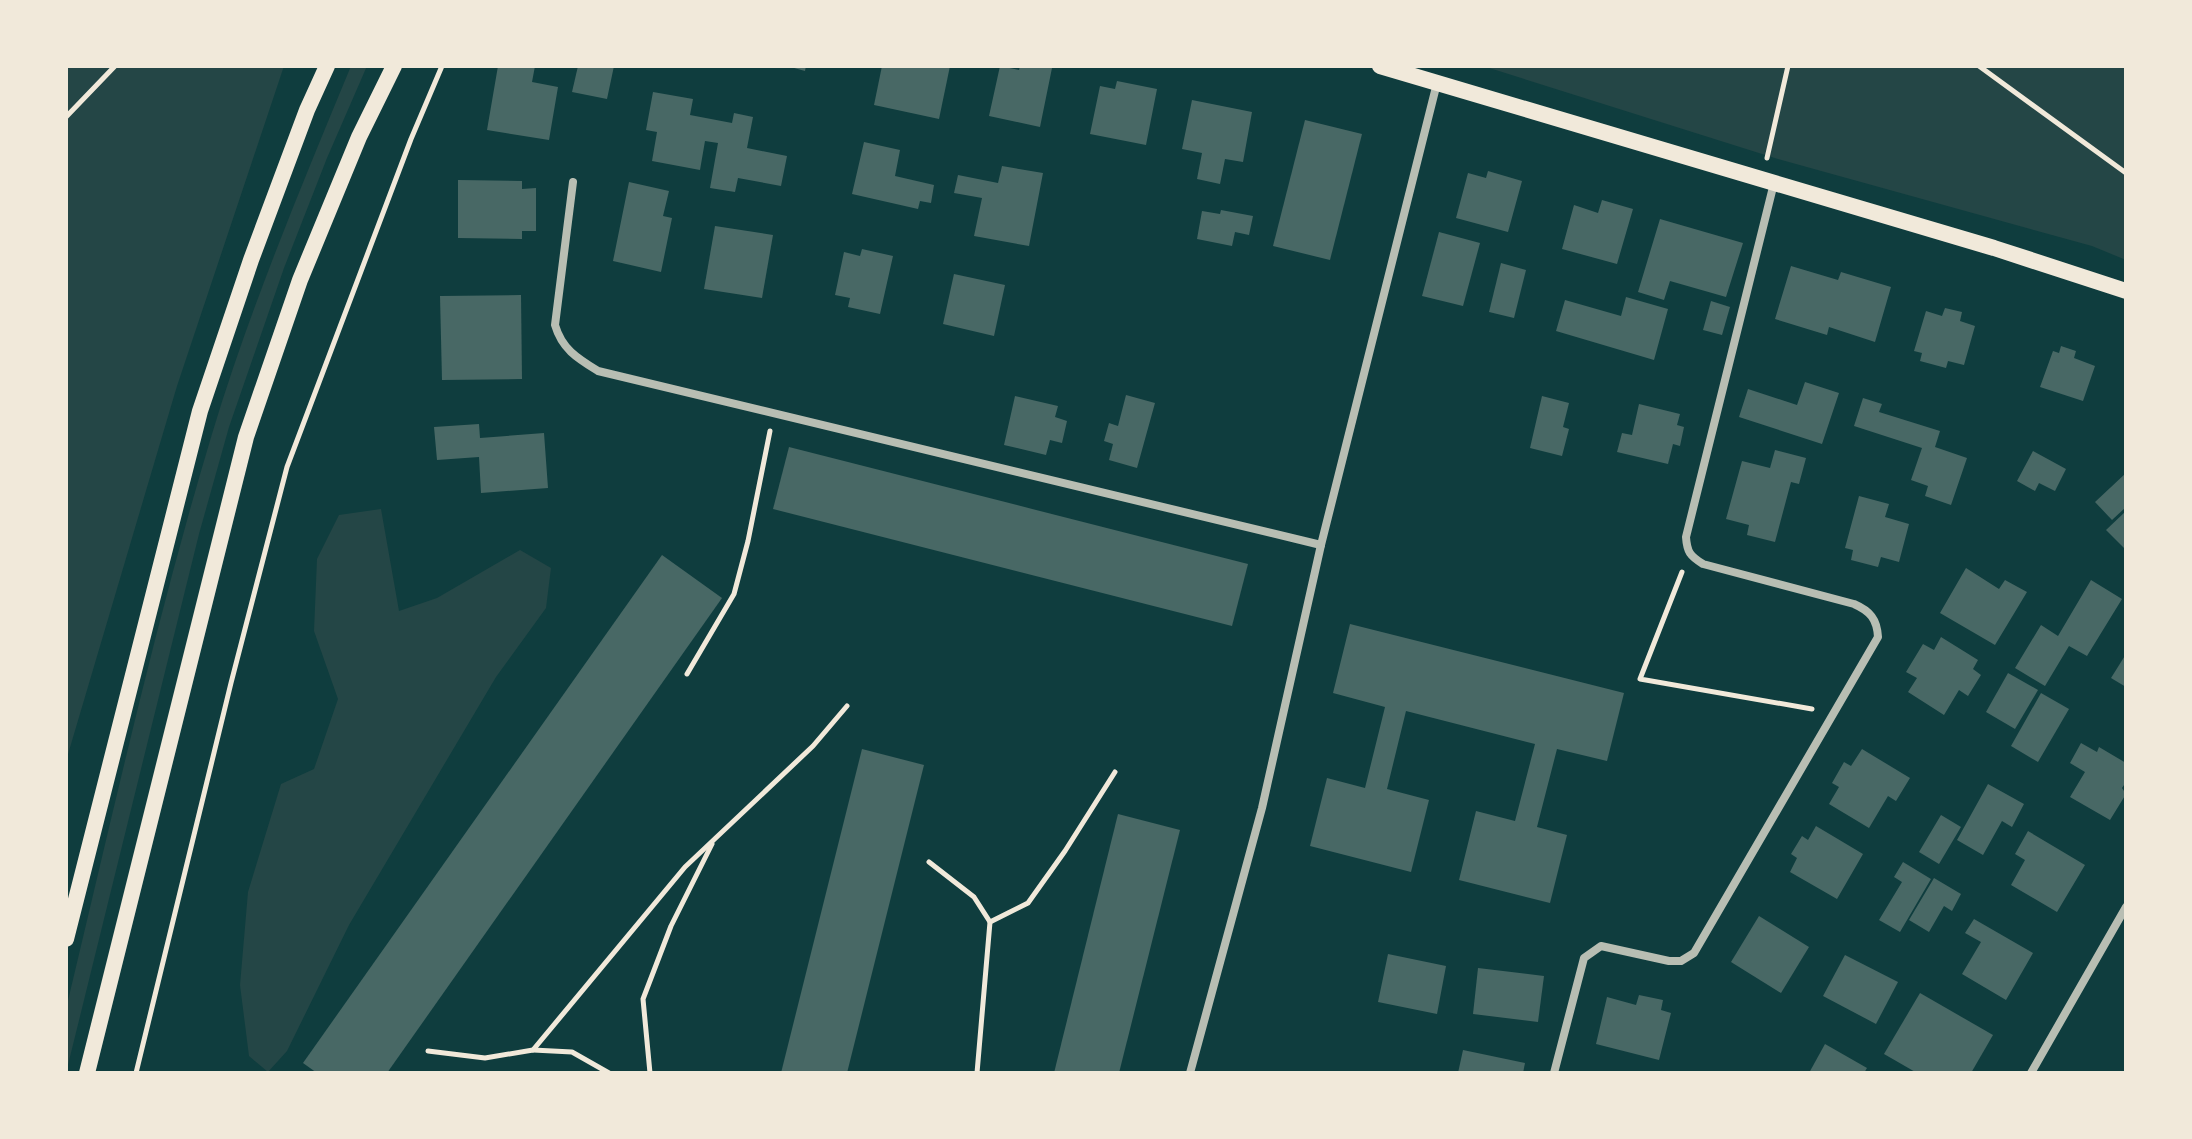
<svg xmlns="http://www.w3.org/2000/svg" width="2192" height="1139" font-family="Poppins,sans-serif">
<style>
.green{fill:#244646}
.building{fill:#486865}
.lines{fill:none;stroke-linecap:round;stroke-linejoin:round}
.path{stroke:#f1e9da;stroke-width:5}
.minor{stroke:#b8beb3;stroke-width:8}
.secondary{stroke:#f1e9da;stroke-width:16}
</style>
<rect width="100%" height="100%" fill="#0f3d3e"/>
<g class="green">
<polygon points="66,66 284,66 177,386 66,761"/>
<path d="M351 66H367L327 158 284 268 229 427 199 534 66 1073V1009C112 817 155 623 212 434 250 308 301 187 351 66Z"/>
<polygon points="1483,66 2126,66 2126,260 2092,246 1778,159"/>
<polygon points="381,509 399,611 437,598 520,550 551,568 546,608 496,677 349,925 287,1051 268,1072 249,1056 240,985 248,892 281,784 314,769 338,699 314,631 317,559 339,515"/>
</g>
<g class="building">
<polygon points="498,66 535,66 532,82 558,87 549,140 487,130"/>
<polygon points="578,66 614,66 607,99 572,92"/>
<polygon points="787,66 806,66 805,71"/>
<polygon points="882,66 950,66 939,119 874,105"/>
<polygon points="1000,66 1019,70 1020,66 1052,68 1040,127 989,116"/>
<polygon points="1117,81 1157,89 1146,145 1090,134 1100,86 1115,89"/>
<polygon points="653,92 693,99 690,115 732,123 734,113 753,117 747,148 787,156 781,186 738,178 735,192 710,188 718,143 705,141 700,170 652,161 657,132 646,130"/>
<polygon points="1192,100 1252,112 1243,162 1225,159 1220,184 1197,179 1202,153 1182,149"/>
<polygon points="1305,120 1362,134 1330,260 1273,246"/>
<polygon points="864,142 900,150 895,176 934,185 931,203 920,201 918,209 852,194"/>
<polygon points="1002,166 1043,173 1029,246 974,236 982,198 954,193 958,175 998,183"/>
<polygon points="1488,171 1522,181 1508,232 1456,218 1468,173 1486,178"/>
<polygon points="458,180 522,181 522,189 536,188 536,231 522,231 522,239 458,238"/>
<polygon points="629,182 669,191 663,216 672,218 661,272 613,261"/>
<polygon points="1602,200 1633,209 1617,264 1562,249 1574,205 1598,213"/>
<polygon points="1221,210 1253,216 1249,235 1235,232 1232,246 1197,239 1202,211 1220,214"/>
<polygon points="1660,219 1743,243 1726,297 1670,281 1664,300 1638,292"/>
<polygon points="715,226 773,235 762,298 704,289"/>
<polygon points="1439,232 1480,243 1463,306 1422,296"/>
<polygon points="862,249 893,256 880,314 848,307 850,298 835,295 844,252 860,256"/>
<polygon points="1501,263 1526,270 1514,318 1489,312"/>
<polygon points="1791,266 1838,280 1841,272 1891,287 1875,342 1829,327 1827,335 1775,319"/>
<polygon points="954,274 1005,285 994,336 943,324"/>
<polygon points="521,295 522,379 442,380 440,296"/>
<polygon points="1626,297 1668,309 1654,360 1556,331 1565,300 1621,316"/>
<polygon points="1711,301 1730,307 1722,335 1703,330"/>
<polygon points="1945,308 1962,312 1960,321 1975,326 1964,365 1948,361 1946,368 1920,361 1922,353 1914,351 1926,311 1942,316"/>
<polygon points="2061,346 2076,351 2074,358 2095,366 2083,401 2040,387 2053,351 2059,353"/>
<polygon points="1805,382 1839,393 1822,444 1739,417 1748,389 1797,405"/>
<polygon points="1126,395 1155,403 1137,468 1109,460 1113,444 1104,441 1109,423 1118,426"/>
<polygon points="1015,396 1058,406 1055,417 1067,421 1062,443 1050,440 1046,455 1004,445"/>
<polygon points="1542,396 1569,403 1563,427 1569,429 1562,456 1530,448"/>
<polygon points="1863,398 1882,404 1879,412 1940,431 1935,447 1967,458 1951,505 1925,496 1928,486 1911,480 1922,448 1854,426"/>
<polygon points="1639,404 1680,414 1677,425 1684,427 1680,446 1673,444 1668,464 1617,452 1622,433 1632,435"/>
<polygon points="479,424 480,438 544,433 548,488 481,493 479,457 437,460 434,427"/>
<polygon points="789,447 1248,564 1232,626 773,509"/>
<polygon points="1775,450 1806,458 1799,484 1791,482 1775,542 1747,535 1749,525 1726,519 1742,461 1770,468"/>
<polygon points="2033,451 2066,469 2055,491 2039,483 2035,491 2017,481"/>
<polygon points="2126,473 2126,507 2112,520 2095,502"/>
<polygon points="1859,496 1889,504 1885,517 1909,524 1899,562 1881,557 1878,567 1851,560 1853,550 1845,548"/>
<polygon points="2126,511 2126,546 2124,548 2106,530"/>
<polygon points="662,555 722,598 387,1073 317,1073 303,1063"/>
<polygon points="1966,568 1999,589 2005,580 2027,592 1995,645 1940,613"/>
<polygon points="2091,580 2122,599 2087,656 2069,646 2045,686 2015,668 2041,625 2058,636"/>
<polygon points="1350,624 1624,693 1607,761 1557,749 1537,827 1567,835 1550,903 1459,880 1476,811 1515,821 1535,744 1406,711 1387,789 1429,800 1411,872 1310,846 1327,778 1365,788 1385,707 1333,693"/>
<polygon points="1941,637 1978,660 1973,669 1981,675 1968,696 1959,690 1944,715 1908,692 1917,678 1906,672 1923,644 1934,650"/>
<polygon points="2126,654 2126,687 2111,678"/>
<polygon points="2008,673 2038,690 2015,729 1986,712"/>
<polygon points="2041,693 2069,709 2038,762 2011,746"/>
<polygon points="2081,743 2097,752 2099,747 2126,763 2126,782 2122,788 2126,794 2110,820 2070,797 2085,772 2070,763"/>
<polygon points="862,749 924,765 847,1073 781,1073"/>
<polygon points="1862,749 1910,778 1896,801 1888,796 1869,828 1829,804 1839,787 1832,783 1844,762 1851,766"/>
<polygon points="1988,784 2024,804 2012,827 2002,821 1983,855 1957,840"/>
<polygon points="1118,814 1180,830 1119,1073 1054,1073"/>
<polygon points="1941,815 1961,827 1939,864 1919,852"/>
<polygon points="1816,826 1863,854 1837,899 1790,872 1797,858 1791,854 1802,836 1808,840"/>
<polygon points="2028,831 2085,865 2057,912 2011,885 2025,860 2015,854"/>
<polygon points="1903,862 1931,879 1900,932 1879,920 1902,882 1894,877"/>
<polygon points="1934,878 1961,894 1952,911 1944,906 1929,932 1909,920"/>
<polygon points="1759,916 1809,947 1781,993 1731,962"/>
<polygon points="1974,919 2033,953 2006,1000 1962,974 1981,942 1965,933"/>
<polygon points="1388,954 1446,966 1437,1014 1378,1002"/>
<polygon points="1845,955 1898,982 1876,1024 1823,996"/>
<polygon points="1478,968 1544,976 1538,1022 1473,1014"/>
<polygon points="1920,993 1993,1035 1971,1073 1917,1073 1884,1054"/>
<polygon points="1639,995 1663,1000 1661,1010 1671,1013 1659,1060 1596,1044 1607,997 1636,1005"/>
<polygon points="1825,1044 1867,1068 1864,1073 1809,1073"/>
<polygon points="1463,1050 1525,1063 1523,1073 1458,1073"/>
</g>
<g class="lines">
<g class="path">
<polyline points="1979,66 2126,173"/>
<polyline points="66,117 115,66"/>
<polyline points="1767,158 1788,66"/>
<polyline points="1682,572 1640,679 1812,709"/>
<polyline points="687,674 734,594 748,541 770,431"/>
<polyline points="929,862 974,897 990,922 977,1073"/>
<polyline points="990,922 1028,903 1065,851 1115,772"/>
<polyline points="533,1050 572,1052 609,1073"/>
<polyline points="428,1051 485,1058 533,1050 685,867 813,746 847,706"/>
<polyline points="136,1073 231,683 287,467 411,139 442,66"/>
<polyline points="650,1073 643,999 671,926 712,844"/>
</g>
<g class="minor">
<path d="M573 182 555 325C562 349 577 358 598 371L1321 545"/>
<polyline points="1190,1073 1262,808 1321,545 1437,83"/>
<path d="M1554 1073 1584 958 1601 946 1669 961H1681L1694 953 1878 637C1877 619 1870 611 1854 604L1703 564C1690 556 1687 552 1686 537L1774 183"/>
<polyline points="2031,1073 2126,907"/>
</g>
<g class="secondary">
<polyline points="1380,66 1994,248 2126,291"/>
<polyline points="66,939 200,411 251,260 307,110 327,66"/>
<polyline points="87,1073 246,437 300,280 359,137 394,66"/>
</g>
</g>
<rect width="2192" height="1139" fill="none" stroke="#f1e9da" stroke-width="136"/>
</svg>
